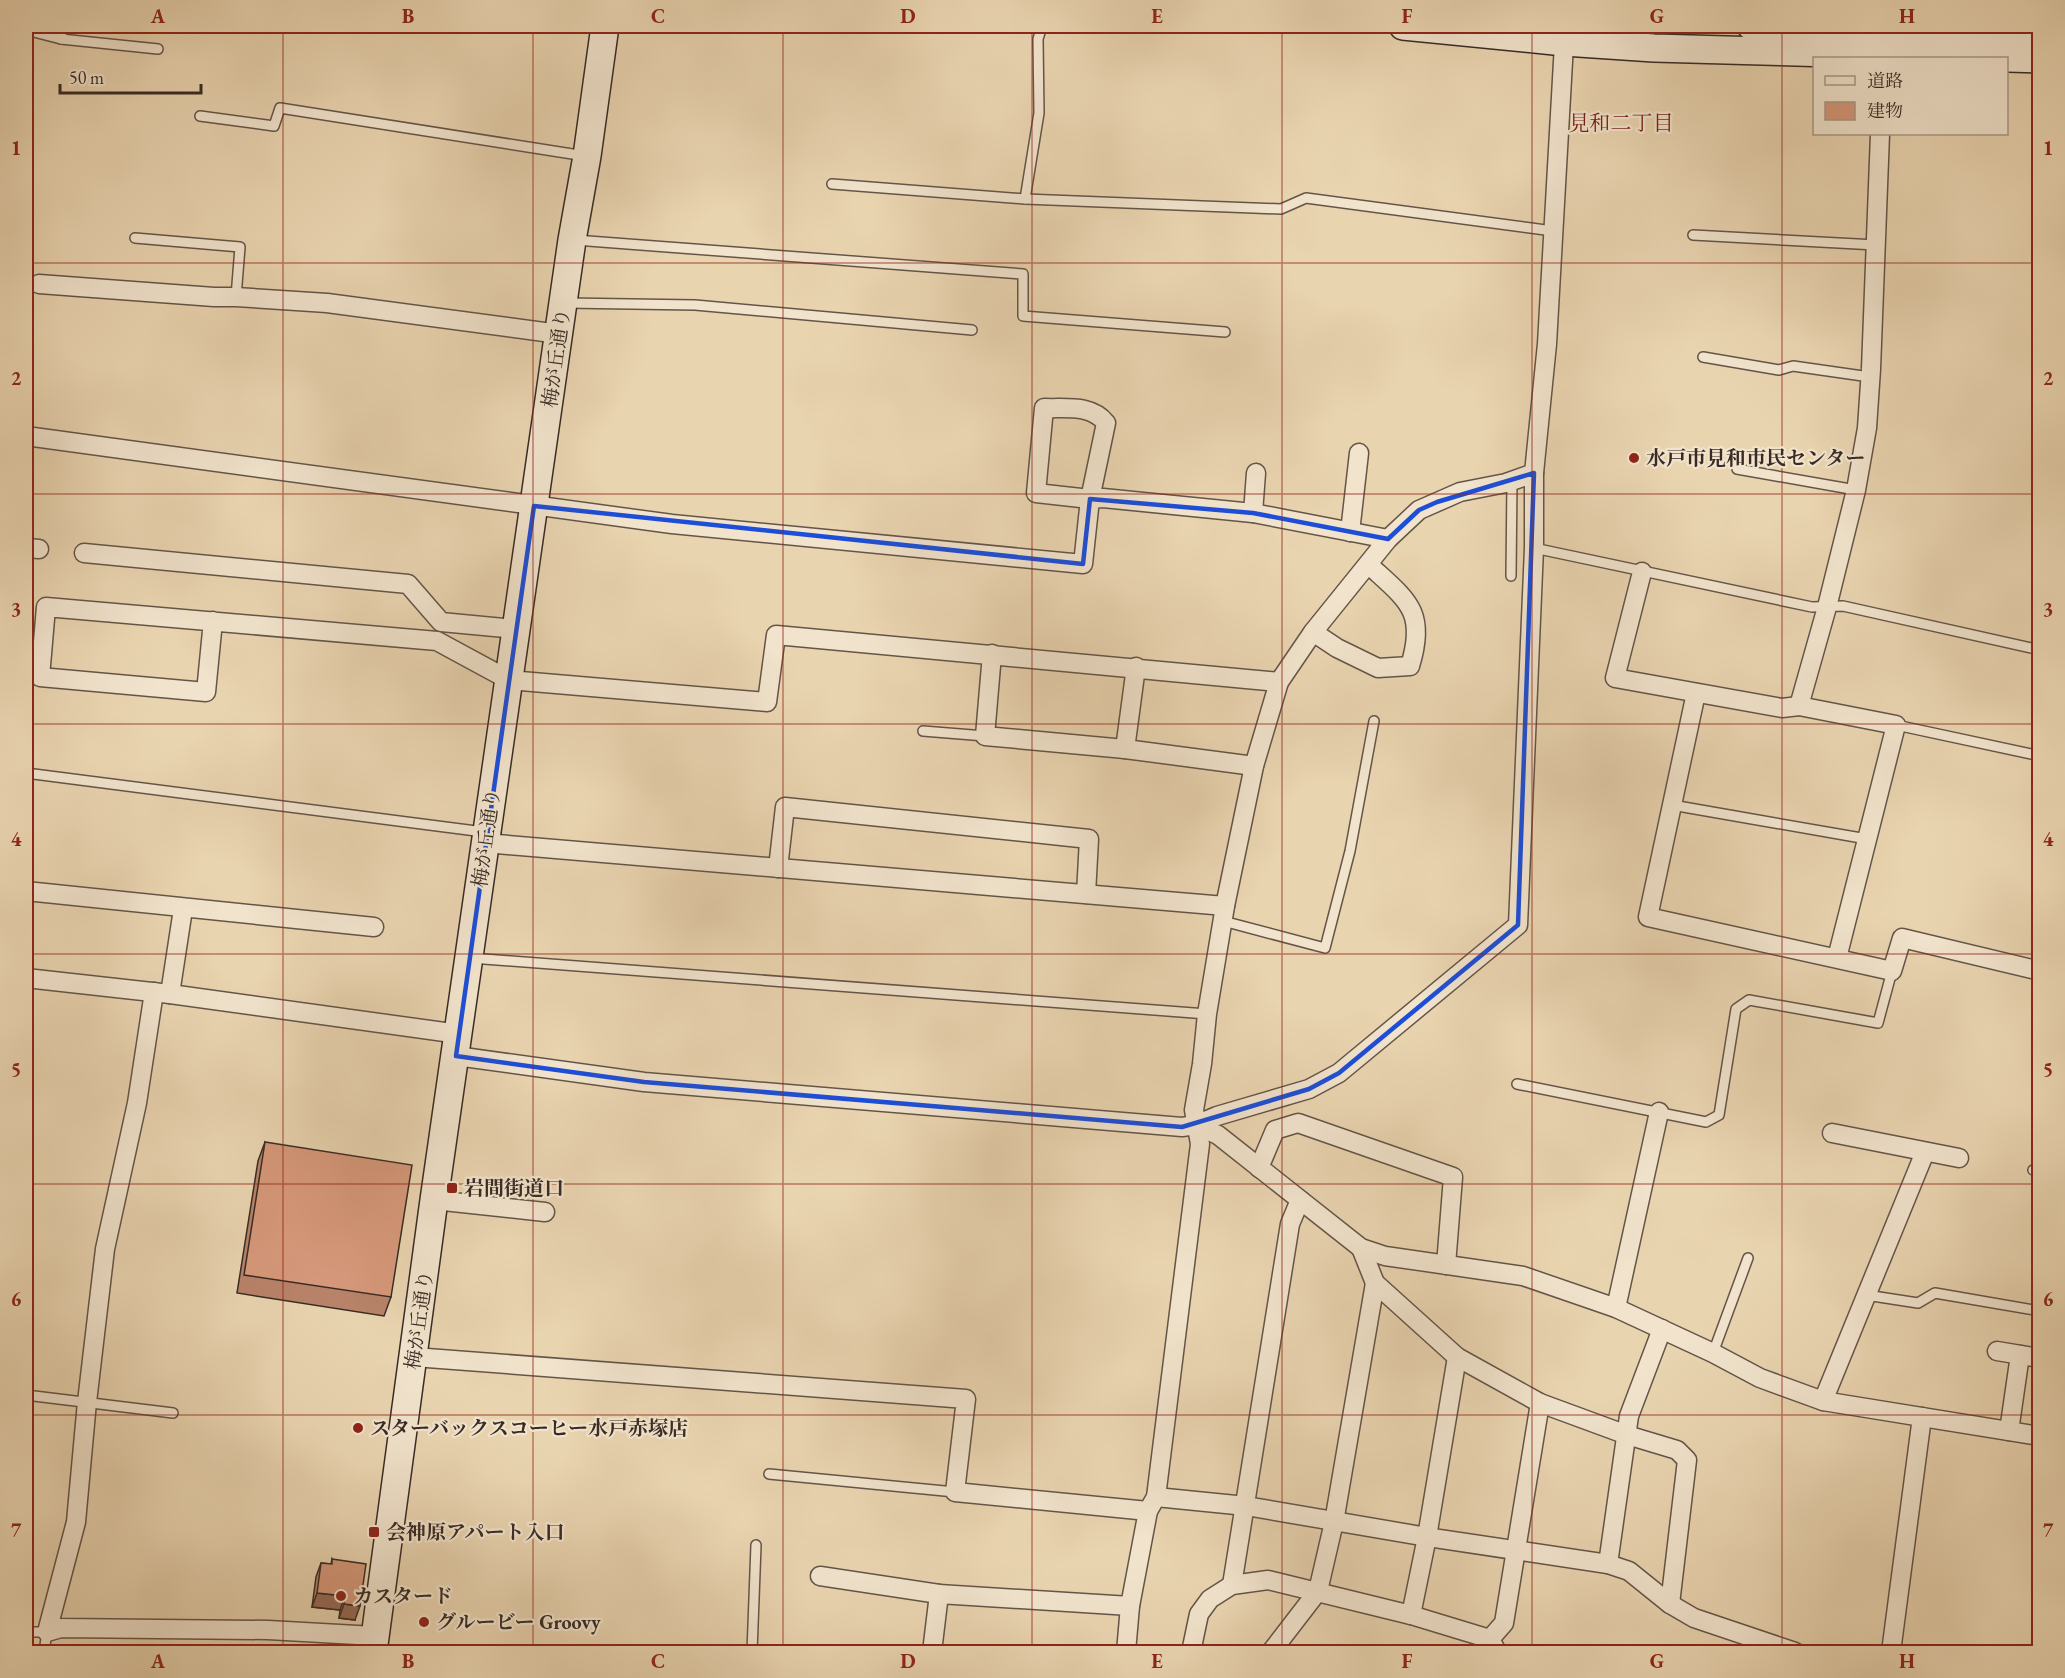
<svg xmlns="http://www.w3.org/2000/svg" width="2065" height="1678" font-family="'EB Garamond','Noto Serif JP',serif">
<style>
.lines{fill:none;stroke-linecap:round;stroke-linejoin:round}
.lane-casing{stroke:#645548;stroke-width:12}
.street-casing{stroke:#645548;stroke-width:21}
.secondary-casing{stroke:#382b25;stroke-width:30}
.lane{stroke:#f1e3cc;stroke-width:9}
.street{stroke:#f1e3cc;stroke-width:18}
.secondary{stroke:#f1e3cc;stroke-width:27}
.wall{fill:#b88369;stroke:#382b25;stroke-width:1.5}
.shaded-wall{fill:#966a55;stroke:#382b25;stroke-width:1.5}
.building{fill:#d6987a;stroke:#382b25;stroke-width:1.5}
.marked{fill:none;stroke:#1d4ed8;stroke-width:4.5;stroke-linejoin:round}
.grid{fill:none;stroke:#8f2418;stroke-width:1.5;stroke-opacity:0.55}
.poi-dot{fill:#8f2418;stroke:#f1e3cc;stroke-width:2}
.labels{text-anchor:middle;stroke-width:4.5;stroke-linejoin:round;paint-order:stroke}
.street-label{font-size:20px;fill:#382b25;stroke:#f1e3cc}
.poi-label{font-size:20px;font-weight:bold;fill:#382b25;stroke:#f1e3cc;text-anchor:start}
.neighbourhood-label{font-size:21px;fill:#7a1f14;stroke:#f1e3cc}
.neatline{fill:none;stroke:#8f2418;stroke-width:2}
.grid-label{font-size:20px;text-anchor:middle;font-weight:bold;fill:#8f2418}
</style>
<rect width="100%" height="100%" fill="#e9d4b0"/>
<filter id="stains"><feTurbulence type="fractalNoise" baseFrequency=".00333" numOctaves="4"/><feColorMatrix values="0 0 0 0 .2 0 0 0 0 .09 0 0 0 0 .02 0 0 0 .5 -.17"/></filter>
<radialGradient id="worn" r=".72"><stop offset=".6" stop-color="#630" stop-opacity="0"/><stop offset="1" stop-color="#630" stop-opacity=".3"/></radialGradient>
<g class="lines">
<defs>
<g id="lane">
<polyline points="26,30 61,39 158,49"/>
<polyline points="61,39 62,26"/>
<polyline points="200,116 274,126 280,108 585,156"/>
<polyline points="832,184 1025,199 1039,113 1038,39 1042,26"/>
<polyline points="1025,199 1281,209 1306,198 1553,231"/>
<polyline points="1693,235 1876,245"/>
<polyline points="135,238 240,247 236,297"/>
<polyline points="575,240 1023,274 1023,316 1225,332"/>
<polyline points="566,303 695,305 972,330"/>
<polyline points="1703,357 1779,370 1793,366 1870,377"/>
<polyline points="1737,469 1856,490"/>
<polyline points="1534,548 1812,607 1843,606 2040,650"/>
<polyline points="1511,576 1512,481"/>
<polyline points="1896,725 2040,756"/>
<polyline points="923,731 985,736"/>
<polyline points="26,773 484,832"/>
<polyline points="1672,805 1867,839"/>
<polyline points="1223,921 1325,948 1350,851 1374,721"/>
<polyline points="471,958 1207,1014"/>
<polyline points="1517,1084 1706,1122 1719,1115 1736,1009 1749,1000 1878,1023 1892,971"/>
<polyline points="2033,1170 2040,1171"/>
<polyline points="1866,1295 1918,1303 1935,1293 2040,1311"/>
<polyline points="1713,1353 1748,1258"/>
<polyline points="26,1395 173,1413"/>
<polyline points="769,1474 955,1492"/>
<polyline points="26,1632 47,1632 44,1652"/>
<polyline points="752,1652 756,1545"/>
</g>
<g id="street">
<polyline points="39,284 214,297 236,297 327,303 559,334"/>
<path d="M1044 408C1066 409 1091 404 1106 423L1090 499 1036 493Z"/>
<polyline points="26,436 672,524 1083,564 1090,499 1103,498 1253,513 1388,539"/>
<polyline points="1253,513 1256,473"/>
<polyline points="1350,532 1359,453"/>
<polyline points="26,548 39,549"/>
<polyline points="84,553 408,584 441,622 516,629"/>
<polyline points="1642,572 1615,678 1782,708 1799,706 1896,725 1837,958"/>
<polyline points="213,621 206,692 40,677 46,607 437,641 509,680 767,702 776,635 1279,682"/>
<path d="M1313 632 1337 648 1378 668 1410 666C1427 611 1407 600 1369 565"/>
<polyline points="992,654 985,736 1125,749 1254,766"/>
<polyline points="1696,693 1648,917 1892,971 1902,938 2040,971"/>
<polyline points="1799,706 1827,607 1856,490 1867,428 1871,369 1880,134"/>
<polyline points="1125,749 1136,667"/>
<polyline points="485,843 1225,906"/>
<polyline points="778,868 785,807 1089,839 1086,894"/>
<polyline points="26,891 374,927"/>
<polyline points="26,978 170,994 459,1034"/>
<polyline points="154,992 137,1103 105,1249 87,1402 76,1522 47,1632 61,1628 268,1630 375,1636"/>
<polyline points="170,994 183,909"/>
<polyline points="456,1056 644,1082 1182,1127 1196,1125 1217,1116 1309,1089 1339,1073 1518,925 1534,548 1534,473 1547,344 1565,26"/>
<polyline points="1196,1125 1218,1135 1361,1248 1385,1256 1523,1276 1616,1308 1713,1353 1760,1378 1823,1401 2040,1436"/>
<polyline points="1832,1133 1959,1158"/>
<polyline points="1259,1168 1275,1130 1298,1123 1453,1177 1446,1265"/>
<polyline points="434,1200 545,1212"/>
<polyline points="1361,1248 1375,1283 1457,1357 1540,1403 1627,1435 1677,1450 1687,1460 1670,1604"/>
<polyline points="1616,1308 1659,1112"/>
<polyline points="1997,1351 2040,1358"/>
<polyline points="414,1357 966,1399 955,1492 1148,1511"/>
<polyline points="1823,1401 1925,1152"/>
<polyline points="2009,1431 2020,1355"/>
<polyline points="1156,1497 1246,1506 1427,1537 1608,1564 1629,1571 1670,1604 1694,1618 1795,1652"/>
<polyline points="1608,1564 1629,1416 1662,1329"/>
<polyline points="820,1576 939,1594"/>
<polyline points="1232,1585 1290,1224 1300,1200"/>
<polyline points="1411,1615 1427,1537 1457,1357"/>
<polyline points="1490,1639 1504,1623 1540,1403"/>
<polyline points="932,1652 939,1594 1130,1606"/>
<polyline points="1126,1652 1130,1606 1148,1511 1156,1497 1200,1144 1194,1110 1202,1064 1207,1014 1225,906 1254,766 1279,682 1313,632 1388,539 1419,510 1460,492 1506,483 1534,473"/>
<polyline points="1191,1652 1199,1614 1210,1599 1232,1585 1268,1580 1411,1615 1490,1639 1497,1652"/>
<polyline points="1271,1652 1318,1591 1334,1522 1375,1283"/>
<polyline points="1891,1652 1922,1417"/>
</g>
<g id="secondary">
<polyline points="1403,26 1564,42 1654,48 2040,59"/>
<polyline points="1751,26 2040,33"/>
<polyline points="373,1652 434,1200 572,240 587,156 605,26"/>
</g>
</defs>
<use href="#lane" class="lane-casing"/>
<use href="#street" class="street-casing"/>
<use href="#secondary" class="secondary-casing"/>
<use href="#lane" class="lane"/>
<use href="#street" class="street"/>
<use href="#secondary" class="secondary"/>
</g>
<g class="wall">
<polygon points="265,1142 391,1297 384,1316 237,1293 258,1161"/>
<polygon points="332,1559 355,1620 339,1618 340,1610 312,1607 316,1577 321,1563 331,1564"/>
</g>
<g class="shaded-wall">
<polygon points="317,1593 345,1596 340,1610 312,1607"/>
<polygon points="344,1604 360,1606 355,1620 339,1618"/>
</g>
<g class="building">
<polygon points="265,1142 412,1165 391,1297 244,1275"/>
<polygon points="332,1559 366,1564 360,1606 344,1604 345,1596 317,1593 321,1563 332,1564"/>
</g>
<path class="marked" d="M1534 473 1518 925 1339 1073 1309 1089 1182 1127 644 1082 456 1056 534 506 1083 564 1090 499 1253 513 1388 539 1419 510 1437 502Z"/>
<path class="grid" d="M283 26V1652M533 26V1652M783 26V1652M1032 26V1652M1282 26V1652M1532 26V1652M1782 26V1652M26 263H2040M26 494H2040M26 724H2040M26 954H2040M26 1184H2040M26 1415H2040"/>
<g class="poi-dot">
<circle cx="1634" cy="458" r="6"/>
<rect x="446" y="1182" width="12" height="12" rx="3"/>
<circle cx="358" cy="1428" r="6"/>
<rect x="368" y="1526" width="12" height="12" rx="3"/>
<circle cx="341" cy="1596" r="6"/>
<circle cx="424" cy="1622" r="6"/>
</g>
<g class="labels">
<g class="street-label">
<text transform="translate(556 358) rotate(-82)" y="7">梅が丘通り</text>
<text transform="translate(486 838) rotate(-82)" y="7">梅が丘通り</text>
<text transform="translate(419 1320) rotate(-82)" y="7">梅が丘通り</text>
</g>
<g class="poi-label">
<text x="1646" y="465">水戸市見和市民センター</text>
<text x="464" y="1195">岩間街道口</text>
<text x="370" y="1435">スターバックスコーヒー水戸赤塚店</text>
<text x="386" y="1539">会神原アパート入口</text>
<text x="353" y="1603">カスタード</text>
<text x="436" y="1629">グルービー Groovy</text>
</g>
<g class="neighbourhood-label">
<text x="1621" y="130">見和二丁目</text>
</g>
</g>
<rect width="2065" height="1678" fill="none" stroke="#e9d4b0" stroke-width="66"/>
<rect x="1813" y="57" width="195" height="78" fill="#f1e3cc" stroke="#a79989" stroke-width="1.5"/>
<rect x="1825" y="76" width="30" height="9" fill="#f1e3cc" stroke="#a79989" stroke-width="1.5"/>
<text x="1867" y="87" font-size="18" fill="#382b25">道路</text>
<rect x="1825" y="102" width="30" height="18" fill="#d6987a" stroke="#a79989" stroke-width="1.5"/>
<text x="1867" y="117" font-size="18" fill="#382b25">建物</text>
<path d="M60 84v9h141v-9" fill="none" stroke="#382b25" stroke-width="3"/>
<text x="69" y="84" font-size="18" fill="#382b25" stroke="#f1e3cc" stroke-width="4.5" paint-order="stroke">50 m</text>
<rect x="33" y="33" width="1999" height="1612" class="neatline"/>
<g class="grid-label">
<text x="158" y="23">A</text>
<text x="408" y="23">B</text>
<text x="658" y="23">C</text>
<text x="908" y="23">D</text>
<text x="1157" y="23">E</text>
<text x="1407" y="23">F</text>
<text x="1657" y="23">G</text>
<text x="1907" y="23">H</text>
<text x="16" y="155">1</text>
<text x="2048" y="155">1</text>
<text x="16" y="385">2</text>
<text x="2048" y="385">2</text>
<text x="16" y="616">3</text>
<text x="2048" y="616">3</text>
<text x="16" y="846">4</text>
<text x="2048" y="846">4</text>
<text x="16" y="1076">5</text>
<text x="2048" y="1076">5</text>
<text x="16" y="1306">6</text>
<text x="2048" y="1306">6</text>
<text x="16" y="1537">7</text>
<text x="2048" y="1537">7</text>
<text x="158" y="1668">A</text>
<text x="408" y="1668">B</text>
<text x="658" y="1668">C</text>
<text x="908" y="1668">D</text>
<text x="1157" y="1668">E</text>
<text x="1407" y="1668">F</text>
<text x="1657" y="1668">G</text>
<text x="1907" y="1668">H</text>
</g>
<rect width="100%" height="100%" filter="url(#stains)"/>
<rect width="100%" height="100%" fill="url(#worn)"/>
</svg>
